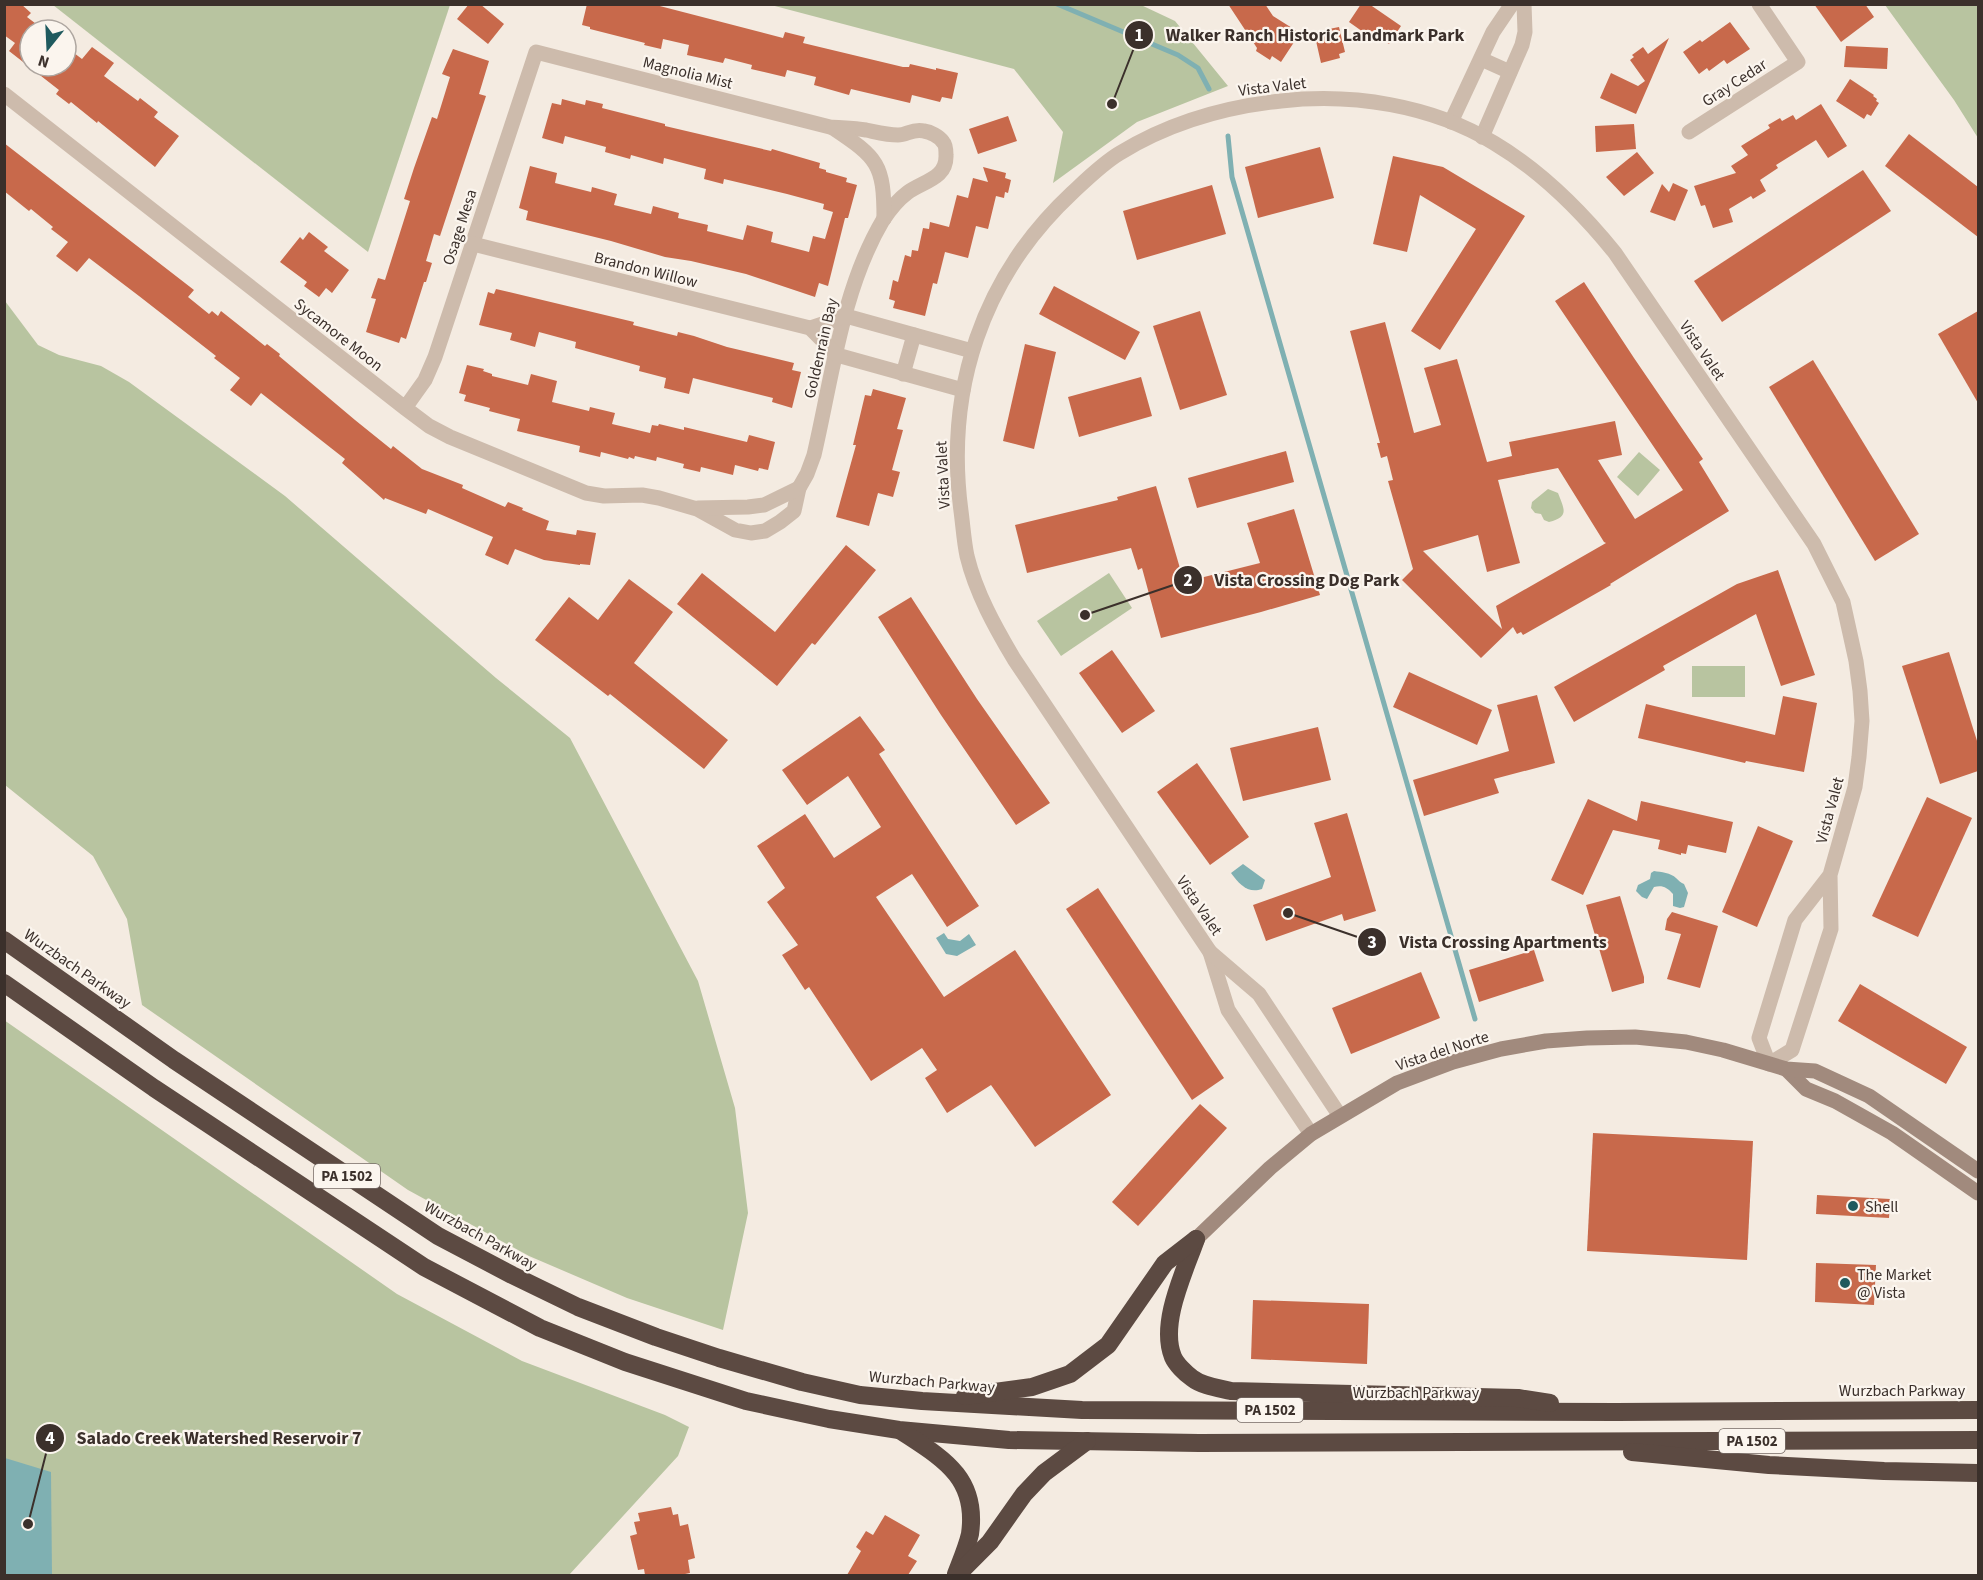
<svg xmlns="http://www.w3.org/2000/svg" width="1983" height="1580" font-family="'Source Sans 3',sans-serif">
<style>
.green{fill:#b8c4a0}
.water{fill:#7fb0b2}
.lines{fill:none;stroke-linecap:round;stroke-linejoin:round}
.stream{stroke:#7fb0b2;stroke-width:5}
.building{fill:#c8694b;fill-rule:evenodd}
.street{stroke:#cdbbac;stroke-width:15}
.secondary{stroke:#a18a7d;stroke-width:15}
.highway{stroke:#5c4a42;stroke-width:18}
.poi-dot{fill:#1f5a5e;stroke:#fbf5ee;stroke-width:2}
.labels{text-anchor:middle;stroke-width:4.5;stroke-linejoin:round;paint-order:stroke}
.shield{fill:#fbf5ee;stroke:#756b66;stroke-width:1.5}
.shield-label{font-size:15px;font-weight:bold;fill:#3b302b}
.street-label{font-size:16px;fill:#3b302b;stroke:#fbf5ee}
.poi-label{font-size:16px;fill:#3b302b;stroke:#fbf5ee;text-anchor:start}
.leader{fill:none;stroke:#3b302b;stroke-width:2}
.callout-dot{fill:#3b302b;stroke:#fbf5ee;stroke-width:2}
.mark-label{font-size:18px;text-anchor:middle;font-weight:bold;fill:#fff}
.callout-label{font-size:18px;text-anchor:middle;font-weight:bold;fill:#3b302b;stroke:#fbf5ee;stroke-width:4.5;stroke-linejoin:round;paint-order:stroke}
</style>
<rect width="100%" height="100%" fill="#f4ebe1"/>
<g class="green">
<polygon points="53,5 450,5 368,252"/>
<polygon points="771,5 1141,5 1175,21 1228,86 1137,122 1053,183 1063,132 1014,69"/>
<polygon points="1885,5 1978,5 1978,138 1954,100"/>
<polygon points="5,301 38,345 59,355 101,366 129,382 285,496 496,678 570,738 698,981 735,1108 748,1213 723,1330 627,1298 529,1256 408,1190 142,1005 127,919 93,856 5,785"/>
<polygon points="1639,452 1660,470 1638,496 1617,477"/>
<path d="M1548 489 1558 493C1564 509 1570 517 1549 522L1544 520 1541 514 1535 513 1531 508 1532 502Z"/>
<polygon points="1109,573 1132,608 1061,656 1037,621"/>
<rect x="1692" y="666" width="53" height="31"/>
<polygon points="4,1020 397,1294 522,1361 665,1415 689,1427 678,1456 569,1575 5,1575"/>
</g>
<g class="water">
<path d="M1243 864 1265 880 1262 889C1248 894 1239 884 1231 873Z"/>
<path d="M1654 871C1661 872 1671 873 1676 878 1679 881 1681 883 1684 884L1688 893 1684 907 1680 908 1673 906V894C1667 887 1662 885 1654 887L1647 899 1642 897 1636 891 1638 885 1650 879 1651 873Z"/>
<polygon points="944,933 948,939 960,941 969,934 976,945 957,956 946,954 936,938"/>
<polygon points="5,1458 51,1472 52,1575 5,1575"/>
</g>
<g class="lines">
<g class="stream">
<polyline points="1057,4 1178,55 1198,68 1209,89"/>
<polyline points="1228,136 1232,177 1475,1019"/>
</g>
</g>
<g class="building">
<polygon points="4,4 21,4 31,13 27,17 44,30 30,30 30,66 66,66 66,47 82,59 92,47 114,63 104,76 138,101 140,98 158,112 154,117 179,136 155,167 98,121 97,123 71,102 69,104 56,94 59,90 9,51 15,43 4,35"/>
<polygon points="469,4 480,4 504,24 488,44 457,19"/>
<polygon points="587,4 652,4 783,38 785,32 805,37 803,43 903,67 909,67 910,64 936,70 936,68 958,73 952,99 942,97 940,102 912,95 910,103 851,89 849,95 814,85 816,77 787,70 785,77 751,69 752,65 725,58 723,63 687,55 689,45 663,39 661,49 644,45 645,43 590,29 590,27 582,25"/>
<polygon points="1228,4 1265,4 1273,16 1300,33 1281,62 1272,56 1270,60 1256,51 1257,48"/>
<polygon points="1361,4 1369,4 1401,26 1389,44 1369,30 1366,34 1349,22"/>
<polygon points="1814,4 1865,4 1874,17 1841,42"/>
<polygon points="1730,22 1750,49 1727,64 1724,60 1709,71 1707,68 1699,74 1683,52 1700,40 1702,42"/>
<polygon points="1339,27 1345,52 1339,54 1340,58 1321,63 1314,32"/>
<polygon points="1669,38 1636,114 1600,98 1611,73 1638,86 1645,81 1630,60 1634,57 1632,55 1643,47 1648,54"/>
<polygon points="1846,46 1888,48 1887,69 1844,67"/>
<polygon points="453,49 489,61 479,94 486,96 440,236 434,234 426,261 432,263 426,282 424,282 406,339 401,337 399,343 366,332 376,299 371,298 378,278 385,280 410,201 404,199 414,168 432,117 437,119 450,77 442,74"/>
<polygon points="1850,79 1874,95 1873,96 1877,99 1876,101 1879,103 1871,116 1867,114 1864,119 1836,101"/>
<polygon points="562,99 585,105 586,100 603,104 602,108 665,124 665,126 771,151 772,149 820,163 819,168 826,170 826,172 847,178 846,182 857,185 848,218 845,218 828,286 819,283 815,297 746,274 691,261 665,257 611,241 526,220 528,211 519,208 530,166 557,173 555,183 591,192 592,187 617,194 614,205 651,214 653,206 679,213 678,218 708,225 707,231 743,240 747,225 773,232 771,242 809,252 813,236 825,239 833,212 823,209 824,204 787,194 724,179 723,184 704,179 706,169 664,158 663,164 631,155 630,159 605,152 606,147 565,136 563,144 542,138 552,103 561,105"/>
<polygon points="1821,104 1847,146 1828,158 1816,140 1776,165 1778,168 1760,180 1766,191 1753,199 1751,196 1729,209 1733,222 1713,228 1705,205 1701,206 1694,186 1736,173 1731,166 1748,155 1741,146 1770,128 1768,125 1780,118 1782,121 1793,115 1796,120"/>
<polygon points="1008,116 1017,141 978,154 969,129"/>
<polygon points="1634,124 1636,149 1596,152 1595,126"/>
<polygon points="1909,134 1978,187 1978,237 1885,166"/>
<polygon points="4,143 194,290 188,297 209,314 212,311 218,316 221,311 265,346 267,344 280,354 279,356 355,420 391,449 393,446 422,469 463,485 462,488 505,507 508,502 523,508 522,510 549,521 546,530 576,535 577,530 596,533 590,565 580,564 580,565 544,560 515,549 508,565 485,555 493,537 428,509 426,514 385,498 384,500 342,463 345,459 261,393 251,406 230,390 240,378 214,358 216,356 139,296 89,258 77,272 56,256 68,242 51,229 53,227 31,209 29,211 4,191"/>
<polygon points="1320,147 1334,198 1258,218 1245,167"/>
<polygon points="1637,152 1654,173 1624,196 1606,177"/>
<polygon points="1393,156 1443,167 1525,216 1440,350 1411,331 1476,229 1420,195 1407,252 1373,244"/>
<polygon points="983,167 1006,173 1005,178 1011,180 1008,193 1005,192 1004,198 996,196 988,229 976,226 968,258 945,252 937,284 933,283 925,316 893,308 895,301 889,299 893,280 898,282 905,255 911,257 912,250 918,251 923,228 929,229 930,222 949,227 957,195 968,198 973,178 988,182"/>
<polygon points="1863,170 1891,211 1722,322 1694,281"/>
<polygon points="1673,183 1688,190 1675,221 1650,212 1662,184 1669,192"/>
<polygon points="1212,185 1226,234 1137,260 1123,211"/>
<polygon points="309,232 328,247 324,251 349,270 332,293 326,288 319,297 304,286 307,282 280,262 300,237 303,240"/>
<path d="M1584 282 1634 358 1703 459 1699 462 1729 511 1610 584 1611 585 1523 635 1521 632 1517 634 1513 627 1481 658 1402 580 1413 569 1388 481 1393 480 1387 456 1381 458 1377 443H1380L1350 331 1385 322 1414 433 1441 425 1424 368 1457 359 1487 462 1512 456 1509 442 1615 421 1622 455 1598 460 1635 519 1683 490 1555 301ZM1558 468 1604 542 1606 543 1496 606 1502 629 1423 551 1478 535 1487 572 1520 563 1498 480Z"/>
<polygon points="1054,286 1140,332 1125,360 1039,314"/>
<polygon points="496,289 634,322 633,325 677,336 678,332 694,336 727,347 794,363 792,370 801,372 792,408 772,402 773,398 693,378 689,394 664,388 666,378 639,371 640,366 575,348 576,342 539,332 535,347 510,340 512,333 479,325 488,292 494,294"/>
<polygon points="1200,311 1227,395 1180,410 1153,326"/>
<polygon points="1978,311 1978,403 1938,334"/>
<polygon points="1025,344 1056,352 1034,449 1003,441"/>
<polygon points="1813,360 1919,534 1875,561 1769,387"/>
<polygon points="467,365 484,369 483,371 492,374 492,376 528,385 531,374 557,381 552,402 589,411 590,407 615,413 612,424 650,433 652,425 658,426 659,424 684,430 684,427 747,442 749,435 775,442 768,470 759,468 758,471 735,465 733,475 701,467 700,472 683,468 684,464 657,457 656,461 635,456 634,459 629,457 628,459 601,452 600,457 579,452 580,446 517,431 520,419 489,411 490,408 464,401 466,395 459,393"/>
<polygon points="1141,377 1152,416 1079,437 1068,397"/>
<polygon points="873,389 906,398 897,429 903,430 892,470 900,472 893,497 878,493 869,526 836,517 856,445 853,445 865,395 871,396"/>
<polygon points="1286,451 1294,482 1197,508 1188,478"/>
<polygon points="1156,486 1184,582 1260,563 1247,523 1294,509 1320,595 1261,612 1161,638 1142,568 1138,570 1131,548 1027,573 1015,525 1118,500 1117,497"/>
<polygon points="846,545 876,570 815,645 812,643 777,686 677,604 702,573 775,632"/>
<polygon points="1778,570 1815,675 1781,686 1756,614 1663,666 1665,670 1574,722 1554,687 1737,584"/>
<polygon points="629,579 673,612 634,663 728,740 704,769 610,694 608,696 535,640 569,597 598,620"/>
<polygon points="911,597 977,699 1050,803 1016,825 941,715 878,617"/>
<polygon points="1112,650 1155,711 1122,733 1079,673"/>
<polygon points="1949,652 1978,744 1978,771 1940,784 1902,666"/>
<polygon points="1409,672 1492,710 1477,745 1393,707"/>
<polygon points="1537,695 1555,763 1494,779 1499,793 1424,816 1413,780 1509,751 1497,705"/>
<polygon points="1783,696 1817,703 1804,772 1746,761 1745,763 1638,738 1646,704 1775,735"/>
<polygon points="860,716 885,750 879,754 979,906 947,927 912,874 876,897 944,997 1015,950 1111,1095 1035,1147 991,1085 947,1113 925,1078 937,1070 922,1048 871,1081 809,987 805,990 782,955 798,945 767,902 785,888 757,846 805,814 834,858 881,827 848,776 807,805 782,770"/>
<polygon points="1318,727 1331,780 1243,801 1230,748"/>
<polygon points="1197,763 1249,837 1210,865 1157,792"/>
<polygon points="1927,797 1972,818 1918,937 1872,916"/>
<polygon points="1588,799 1637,821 1641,801 1733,822 1726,853 1688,845 1686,854 1681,853 1681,855 1658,849 1660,840 1613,830 1583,895 1551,880"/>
<polygon points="1347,813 1376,911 1344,921 1342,914 1266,941 1253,905 1331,877 1314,823"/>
<polygon points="1758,826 1793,841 1757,927 1722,912"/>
<polygon points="1098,888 1224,1078 1192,1100 1066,909"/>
<polygon points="1620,896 1644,977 1644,983 1612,992 1586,905"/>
<polygon points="1672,912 1718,926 1700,988 1667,979 1681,934 1665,930 1667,919"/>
<polygon points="1534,950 1544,981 1479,1002 1469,970"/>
<polygon points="1421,972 1440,1018 1351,1054 1332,1008"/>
<polygon points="1860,984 1967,1047 1946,1084 1838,1021"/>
<polygon points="1200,1104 1227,1128 1138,1226 1112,1202"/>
<polygon points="1593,1133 1753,1141 1747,1260 1587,1251"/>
<polygon points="1817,1195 1890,1199 1889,1218 1816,1214"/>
<polygon points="1816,1263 1876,1265 1874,1305 1815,1302"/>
<polygon points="1253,1300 1369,1304 1367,1364 1251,1359"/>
<polygon points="671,1507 673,1515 678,1514 680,1526 688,1524 695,1558 688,1560 690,1573 685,1574 685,1575 645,1575 644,1569 638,1570 630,1536 637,1534 634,1522 640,1521 638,1513"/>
<polygon points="885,1515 920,1535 908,1556 917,1561 908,1575 847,1575 861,1551 856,1547 866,1531 873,1535"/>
</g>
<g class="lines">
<g class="street">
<polyline points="1481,59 1510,72"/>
<path d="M4 94 405 408 429 426 450 437 586 493 604 496 642 495 659 498 697 509 735 530 751 533 765 531 780 522 794 511 799 488 807 474 814 455C832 378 842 289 883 220 889 211 899 199 907 193 923 181 947 179 946 155 946 151 946 145 943 142 939 136 930 132 924 131 913 128 907 135 898 135 887 135 876 132 866 130 854 128 842 128 830 127L536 52 435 357 425 380 405 408"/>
<polyline points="1451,122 1493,32 1512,4"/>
<path d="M833 128C878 158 884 164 884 219"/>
<polyline points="1689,132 1798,62 1759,4"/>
<polyline points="1482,137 1522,45 1525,32 1524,4"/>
<polyline points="473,244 810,328 837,355 963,390"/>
<polyline points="810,328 846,316 972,351"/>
<polyline points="903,374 914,335"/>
<polyline points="698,508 748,507 764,505 799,488"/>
<polyline points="1210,952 1228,1010 1311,1134"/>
<path d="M1340 1116 1259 994 1210 952 1014 659C995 627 976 593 967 556 964 542 963 526 961 511 945 390 982 277 1072 193 1087 179 1103 163 1120 153 1169 123 1224 107 1281 101 1353 93 1431 105 1494 143 1541 171 1581 211 1615 253L1814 544 1843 602 1856 661 1860 691 1862 721 1859 757 1855 787 1830 875 1831 929 1792 1050 1769 1064 1759 1038 1795 920 1830 875"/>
</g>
<g class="secondary">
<polyline points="1786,1069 1806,1089 1835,1101 1892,1133 1978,1193"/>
<polyline points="1196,1239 1270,1168 1311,1134 1397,1083 1453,1062 1501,1049 1546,1041 1587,1038 1635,1037 1686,1042 1723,1050 1786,1069 1815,1071 1869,1096 1978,1171"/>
</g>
<g class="highway">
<polyline points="4,940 174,1060 438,1236 512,1275 578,1307 656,1337 719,1358 802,1382 860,1395 922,1401 1082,1410 1617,1412 1978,1410"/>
<polyline points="4,983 154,1088 424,1267 540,1328 625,1362 746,1401 829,1419 899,1430 1009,1440 1199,1443 1978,1440"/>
<path d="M1196 1239C1185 1271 1159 1323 1173 1357 1176 1364 1185 1373 1192 1378 1202 1386 1218 1388 1231 1391L1518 1398 1550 1403"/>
<polyline points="965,1396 1032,1387 1070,1374 1108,1345 1165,1263 1196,1239"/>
<path d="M901 1431C942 1458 978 1477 970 1534 967 1547 961 1561 956 1574"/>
<polyline points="1632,1452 1769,1465 1884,1471 1978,1473"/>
<polyline points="956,1576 990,1542 1024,1494 1044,1473 1087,1441"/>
</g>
</g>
<g class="poi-dot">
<circle cx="1853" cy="1206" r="6"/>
<circle cx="1845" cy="1283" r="6"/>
</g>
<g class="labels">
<g class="shield">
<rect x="314" y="1164" width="66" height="24" rx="4.5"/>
<rect x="1237" y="1398" width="66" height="24" rx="4.5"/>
<rect x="1719" y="1429" width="66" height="24" rx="4.5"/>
</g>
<g class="shield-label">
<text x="347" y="1181">PA 1502</text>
<text x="1270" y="1415">PA 1502</text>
<text x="1752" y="1446">PA 1502</text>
</g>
<g class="street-label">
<text transform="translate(688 72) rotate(14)" y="6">Magnolia Mist</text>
<text transform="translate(1734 82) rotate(-33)" y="6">Gray Cedar</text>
<text transform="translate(1272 86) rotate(-7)" y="6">Vista Valet</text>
<text transform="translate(459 227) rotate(-72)" y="6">Osage Mesa</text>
<text transform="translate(646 269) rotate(14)" y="6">Brandon Willow</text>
<text transform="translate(339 334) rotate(38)" y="6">Sycamore Moon</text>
<text transform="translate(820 348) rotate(-77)" y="6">Goldenrain Bay</text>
<text transform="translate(1703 350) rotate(56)" y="6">Vista Valet</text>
<text transform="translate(942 475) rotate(-93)" y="6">Vista Valet</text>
<text transform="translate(1829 810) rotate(-75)" y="6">Vista Valet</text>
<text transform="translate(1200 905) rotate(56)" y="6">Vista Valet</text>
<text transform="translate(78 968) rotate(35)" y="6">Wurzbach Parkway</text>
<text transform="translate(1442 1050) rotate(-18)" y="6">Vista del Norte</text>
<text transform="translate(481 1235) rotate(29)" y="6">Wurzbach Parkway</text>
<text transform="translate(932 1381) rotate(5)" y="6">Wurzbach Parkway</text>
<text x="1902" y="1396">Wurzbach Parkway</text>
<text x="1416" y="1398">Wurzbach Parkway</text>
</g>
<g class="poi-label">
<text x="1865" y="1212">Shell</text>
<text x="1857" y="1280">The Market<tspan x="1857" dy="18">@ Vista</tspan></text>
</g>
</g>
<path class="leader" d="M1112 104L1139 35M1085 615L1188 580M1288 913L1372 942M28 1524L50 1438"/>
<g class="callout-dot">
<circle cx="1112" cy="104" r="6"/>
<circle cx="1085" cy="615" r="6"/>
<circle cx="1288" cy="913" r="6"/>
<circle cx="28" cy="1524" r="6"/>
<circle cx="1139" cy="35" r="15"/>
<circle cx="1188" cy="580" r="15"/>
<circle cx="1372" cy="942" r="15"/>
<circle cx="50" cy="1438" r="15"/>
</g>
<g class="mark-label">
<text x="1139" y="41">1</text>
<text x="1188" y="586">2</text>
<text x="1372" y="948">3</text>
<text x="50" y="1444">4</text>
</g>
<g class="callout-label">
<text x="1315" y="41">Walker Ranch Historic Landmark Park</text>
<text x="1307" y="586">Vista Crossing Dog Park</text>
<text x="1503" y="948">Vista Crossing Apartments</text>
<text x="219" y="1444">Salado Creek Watershed Reservoir 7</text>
</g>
<rect width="1983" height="1580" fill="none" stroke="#3b302b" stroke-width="12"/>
<g transform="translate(48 48) rotate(198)"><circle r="28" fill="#fbf5ee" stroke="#aea6a0" stroke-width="1.5"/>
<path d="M0-4.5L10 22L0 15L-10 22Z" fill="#1f5a5e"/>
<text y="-9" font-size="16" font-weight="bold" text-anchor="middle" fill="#3b302b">N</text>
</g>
</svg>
